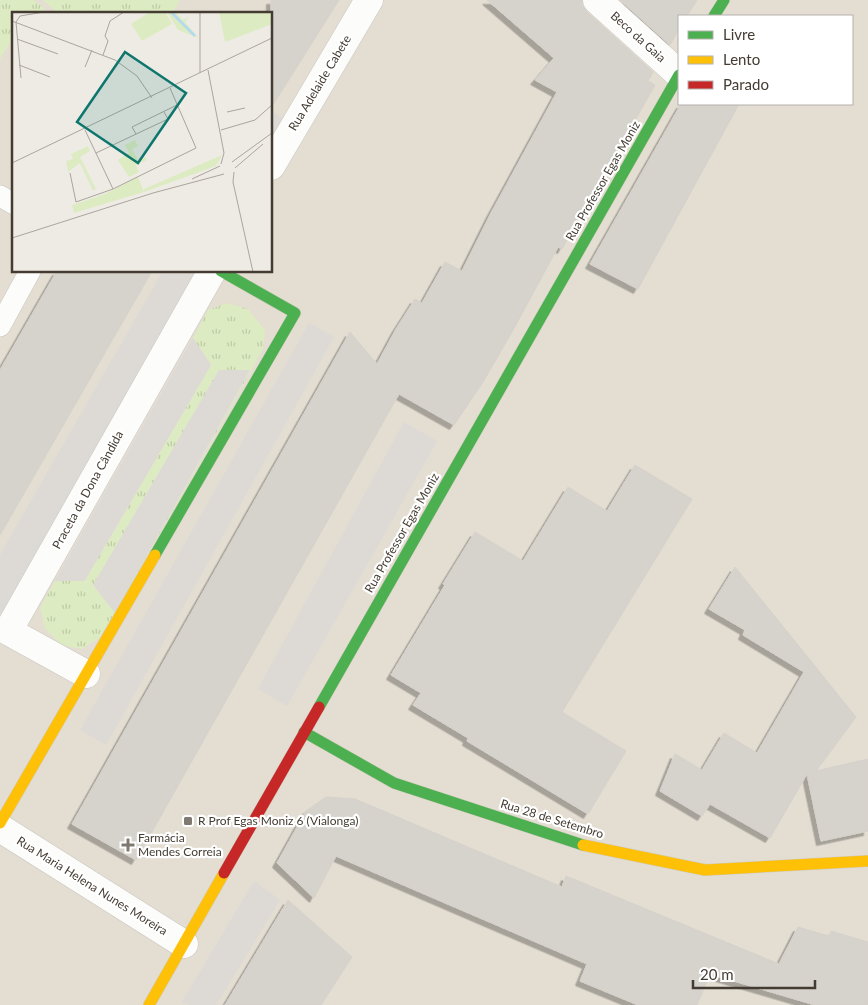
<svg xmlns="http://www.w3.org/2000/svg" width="868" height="1005" font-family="Lato,sans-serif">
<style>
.residential{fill:#e3ddd2;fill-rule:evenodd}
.grass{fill:url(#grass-tufts)}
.parking{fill:#dddad6}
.building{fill:#d6d2cc;stroke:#d6d2cb;filter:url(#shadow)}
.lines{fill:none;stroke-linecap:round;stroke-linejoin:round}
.lane-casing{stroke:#cac7c1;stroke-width:22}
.street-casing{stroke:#cac7c1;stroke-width:29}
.fast-casing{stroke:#cfcabc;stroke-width:12}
.slow-casing{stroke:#cfcabc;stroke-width:12}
.jam-casing{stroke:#cfcabc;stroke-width:12}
.lane{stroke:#fcfcfb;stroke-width:21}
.street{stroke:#fcfcfb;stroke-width:28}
.fast{stroke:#4caf50;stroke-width:11}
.slow{stroke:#ffc107;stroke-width:11}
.jam{stroke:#c62828;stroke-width:11}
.poi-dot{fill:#807971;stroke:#fff;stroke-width:2}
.labels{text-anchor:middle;stroke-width:4.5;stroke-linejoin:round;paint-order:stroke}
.street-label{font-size:12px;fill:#443c32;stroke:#fff}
.poi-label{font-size:12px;fill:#443c32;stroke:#fff;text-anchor:start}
.inset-river{fill:none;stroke:#b1daf0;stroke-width:2.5}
.inset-road{fill:none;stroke:#aaa59d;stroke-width:1}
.view{fill:#0f766e;fill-opacity:0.15;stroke:#0f766e;stroke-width:2.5}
.inset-edge{fill:none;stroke:#443c32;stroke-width:2.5}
</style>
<defs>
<pattern id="grass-tufts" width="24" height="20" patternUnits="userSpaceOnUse" patternTransform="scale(1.25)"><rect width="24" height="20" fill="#ddebc2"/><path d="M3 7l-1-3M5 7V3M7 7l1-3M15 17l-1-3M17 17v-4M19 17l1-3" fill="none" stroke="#bfcaa7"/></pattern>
<filter id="shadow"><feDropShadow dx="-4.5" dy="4.5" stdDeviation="0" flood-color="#0004"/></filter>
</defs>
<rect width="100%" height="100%" fill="#eeebe5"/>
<path class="residential" d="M0 0H868V1005H0ZM14 14H271V271H14ZM679 16H852V104H679Z"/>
<g class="grass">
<polygon points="0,0 34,0 45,9 38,14 14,14 14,36 0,59"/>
<polygon points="43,0 180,0 172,14 59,14"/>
<polygon points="227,303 248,309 265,330 263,349 115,613 99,638 82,649 61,645 45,628 40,608 55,581 85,581 211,365 193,338 208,310"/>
</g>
<g class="parking">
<polygon points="271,111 288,121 271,152"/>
<polygon points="163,271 204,271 0,633 0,555"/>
<polygon points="309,323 334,337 106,745 80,730"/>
<polygon points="193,338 211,365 84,581 55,581"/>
<polygon points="219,370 250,370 115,613 93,585"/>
<polygon points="404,422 437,441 287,706 258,689"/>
<polygon points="254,881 280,900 216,1005 189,1005 182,1002"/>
</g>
<g class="building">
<polygon points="271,0 339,0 271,108"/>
<polygon points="487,0 582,0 582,5 587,12 653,72 648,81 655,85 562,249 558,247 512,332 483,382 454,425 399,394 136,860 72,824 350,332 377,364 396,329 415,299 422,303 445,262 462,271 491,213 557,92 535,80 554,58"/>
<polygon points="620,0 697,0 687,16 679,16 679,29 670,45"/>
<polygon points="681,104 739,104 638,289 590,264"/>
<polygon points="57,271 152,271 0,535 0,370"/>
<polygon points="635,465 692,499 562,712 626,751 588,814 467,741 468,738 413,705 421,693 391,675 445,585 443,584 475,532 523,561 568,487 607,511"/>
<polygon points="735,567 856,717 816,771 868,759 868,831 821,841 807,774 770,838 710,804 702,816 660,791 675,754 702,770 724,733 757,753 804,672 743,635 745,630 709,609"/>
<polygon points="326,797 355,799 562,887 566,876 779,964 798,927 829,936 831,931 868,942 868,1005 815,1005 710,974 697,1005 638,1005 580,981 587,964 336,856 314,898 277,863 306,811"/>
<polygon points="288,900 352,957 321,1005 225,1005"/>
</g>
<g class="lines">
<defs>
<g id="lane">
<polyline points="0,196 14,204"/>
<polyline points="0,326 30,271"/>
</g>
<g id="street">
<polyline points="597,0 679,74"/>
<polyline points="271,166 369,0"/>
<polyline points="86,674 8,631 212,271"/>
<polyline points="0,828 184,944"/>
</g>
<g id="fast">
<polyline points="714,16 724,0"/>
<polyline points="155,555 295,313 221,271"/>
<polyline points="319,707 679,75"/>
<polyline points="304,732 394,783 583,845"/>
</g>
<g id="slow">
<polyline points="0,823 155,555"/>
<polyline points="583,845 705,870 868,861"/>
<polyline points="149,1005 224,873"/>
</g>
<polyline id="jam" points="224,873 319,707"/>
</defs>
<use href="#lane" class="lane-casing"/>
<use href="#street" class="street-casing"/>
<use href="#fast" class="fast-casing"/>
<use href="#slow" class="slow-casing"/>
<use href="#jam" class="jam-casing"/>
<use href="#lane" class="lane"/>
<use href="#street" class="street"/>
<use href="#fast" class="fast"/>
<use href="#slow" class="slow"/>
<use href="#jam" class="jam"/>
</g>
<g class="poi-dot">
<rect x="183" y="816" width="10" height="10" rx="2.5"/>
<path d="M125.5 837.5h5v5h5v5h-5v5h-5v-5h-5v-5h5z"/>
</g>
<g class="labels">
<g class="street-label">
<text transform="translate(638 37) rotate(42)" y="4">Beco da Gaia</text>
<text transform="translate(320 83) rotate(-59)" y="4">Rua Adelaide Cabete</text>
<text transform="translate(603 181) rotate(-60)" y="4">Rua Professor Egas Moniz</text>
<text transform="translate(88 490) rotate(-61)" y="4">Praceta da Dona Cândida</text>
<text transform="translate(402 533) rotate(-60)" y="4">Rua Professor Egas Moniz</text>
<text transform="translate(552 819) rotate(17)" y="4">Rua 28 de Setembro</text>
<text transform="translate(92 886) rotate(32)" y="4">Rua Maria Helena Nunes Moreira</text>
</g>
<g class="poi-label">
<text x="198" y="825">R Prof Egas Moniz 6 (Vialonga)</text>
<text x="138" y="842">Farmácia<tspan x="138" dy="14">Mendes Correia</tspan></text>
</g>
</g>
<g transform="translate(12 12)">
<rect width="260" height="260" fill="#eeebe5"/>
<path d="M123 128 126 134 120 137 126 148 133 145 135 148 124 153 127 160 117 165 106 148 117 141 113 133ZM76 134 78 139 68 145 84 177 81 179 68 151 56 160 54 149 61 147 59 142ZM210 143 204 154 132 180V177Z" fill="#ddebc2"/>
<path d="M155 0H163L171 8 177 4 173 10 187 26 166 18ZM126 165 132 180 62 201 60 193 93 182Z" fill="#ddebc2"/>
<path d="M138 0H153L160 12 130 29 119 12ZM207 0H260V12L213 30Z" fill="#ddebc2"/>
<path class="inset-river" d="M159 0 183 24"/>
<path class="inset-road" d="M188 0V61M0 9 103 48 125 64 140 86M5 27 46 42M91 43 96 29 93 24 98 9 112 0M7 53 38 65M73 55 80 38M196 58 212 141 209 152M9 66 4 10 8 4 32 0M215 100 233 96M73 118 101 177M209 118 243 108 260 93M124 122 120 115 165 93M84 141 156 107 152 100M220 150 260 121M0 151 260 26M223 156 251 132M222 160 221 170 241 260M58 161 64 190 101 177 184 136 158 76M180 167 208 154M0 226 141 181 212 162"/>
<path class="view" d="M113 40 174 81 126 151 65 110Z"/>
<rect width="260" height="260" class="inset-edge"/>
</g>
<rect x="678" y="15" width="175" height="90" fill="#ffffff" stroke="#b4b1ad"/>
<rect x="688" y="31" width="25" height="8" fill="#4caf50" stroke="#b4b1ad"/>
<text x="723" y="40" font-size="15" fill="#443c32">Livre</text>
<rect x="688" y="56" width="25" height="8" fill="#ffc107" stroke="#b4b1ad"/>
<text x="723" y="65" font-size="15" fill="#443c32">Lento</text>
<rect x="688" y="81" width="25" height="8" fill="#c62828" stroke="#b4b1ad"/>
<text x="723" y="90" font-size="15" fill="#443c32">Parado</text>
<path d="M693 980v8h122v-8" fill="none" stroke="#443c32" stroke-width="2.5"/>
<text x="700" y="980" font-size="15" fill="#443c32" stroke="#ffffff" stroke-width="4" paint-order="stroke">20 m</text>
</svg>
